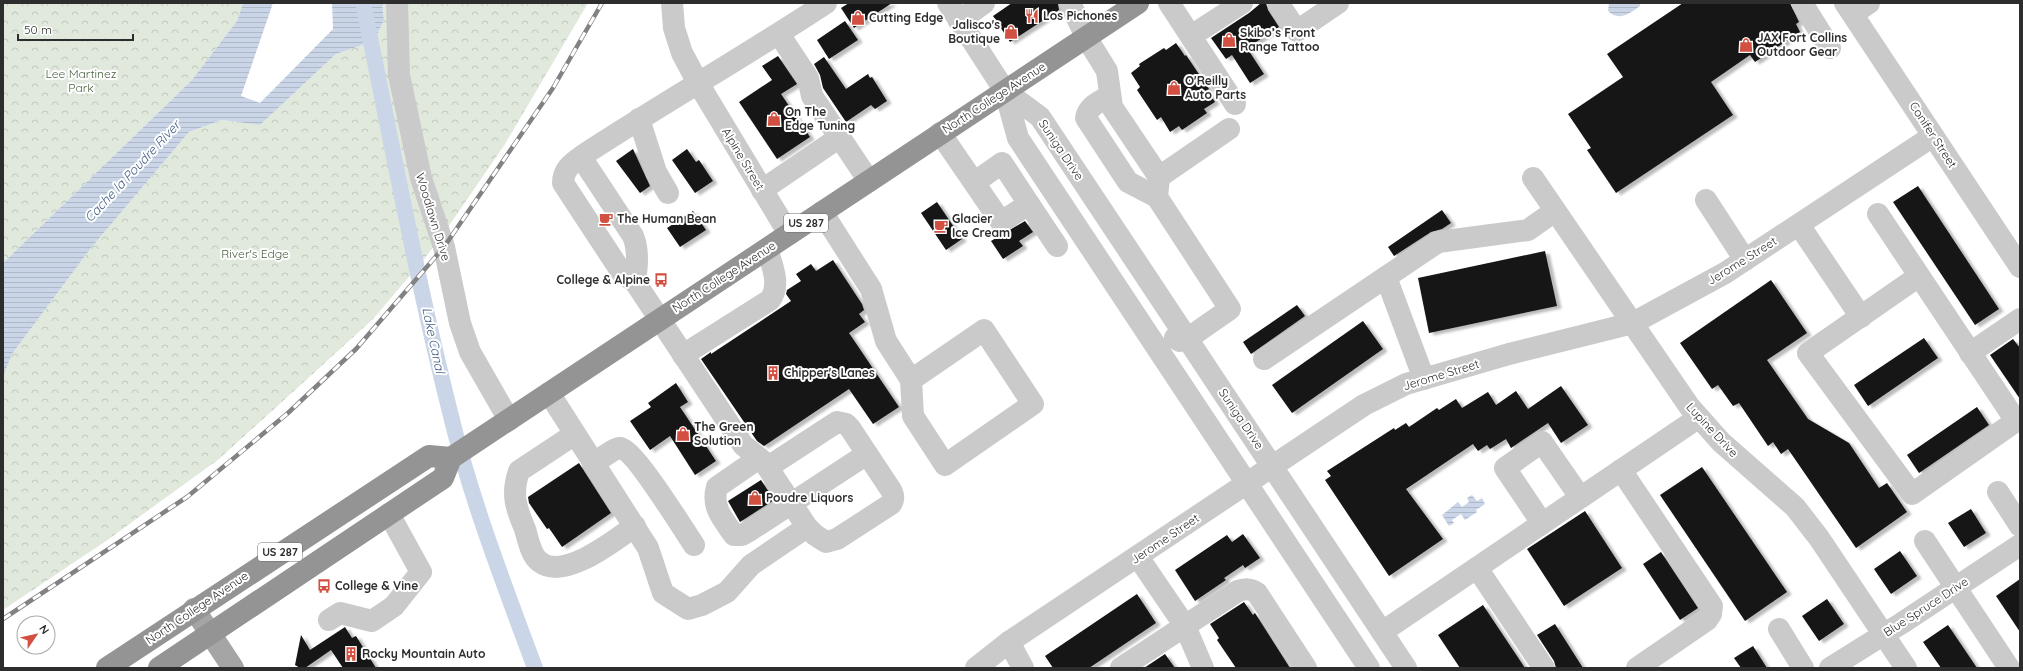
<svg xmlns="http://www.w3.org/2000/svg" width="2023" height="671" font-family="Quicksand,sans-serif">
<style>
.forest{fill:url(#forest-crowns)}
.water{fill:url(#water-rules)}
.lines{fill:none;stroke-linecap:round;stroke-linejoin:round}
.canal{stroke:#cad6e7;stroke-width:16}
.building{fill:#141414;filter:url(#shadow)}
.minor{stroke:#cacaca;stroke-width:22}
.major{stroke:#a5a5a5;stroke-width:22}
.highway{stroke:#949494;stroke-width:22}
.rail-casing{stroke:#828282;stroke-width:4.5}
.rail{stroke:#fff;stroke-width:3;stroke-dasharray:9;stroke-linecap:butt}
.labels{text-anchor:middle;stroke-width:4;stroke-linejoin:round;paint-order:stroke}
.shield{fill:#fff;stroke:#6c6c6c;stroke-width:1}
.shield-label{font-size:11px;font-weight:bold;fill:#2d2d2d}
.poi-label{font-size:12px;font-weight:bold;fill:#2d2d2d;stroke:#fff;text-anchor:start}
.park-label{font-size:12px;fill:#4a633f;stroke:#fff}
.street-label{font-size:12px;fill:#2d2d2d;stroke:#fff}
.water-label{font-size:13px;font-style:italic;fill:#446086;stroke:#fff}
</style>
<defs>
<pattern id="forest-crowns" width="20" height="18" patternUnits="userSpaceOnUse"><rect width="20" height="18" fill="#e0e9dc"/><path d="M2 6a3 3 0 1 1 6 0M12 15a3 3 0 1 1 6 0" fill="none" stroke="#c0c8bd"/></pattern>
<pattern id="water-rules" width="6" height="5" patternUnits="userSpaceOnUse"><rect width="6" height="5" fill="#cad6e7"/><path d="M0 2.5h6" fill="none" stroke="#aeb8c6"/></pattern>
<filter id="shadow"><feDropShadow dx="4.5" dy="2.5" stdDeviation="1" flood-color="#0004"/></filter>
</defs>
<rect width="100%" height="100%" fill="#fff"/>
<g class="forest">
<polygon points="3,3 243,3 237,21 191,81 3,263"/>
<polygon points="382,3 588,3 505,144 453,220 425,258 373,319 219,459 106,541 3,610 3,377 12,354 91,248 189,132 222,120 260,125 336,54 374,41 384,20"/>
</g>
<g class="water">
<polygon points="243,3 273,3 241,96 260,103 333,29 332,3 382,3 384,20 374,41 336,54 260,125 222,120 189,132 91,248 12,354 3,377 3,263 191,81 237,21"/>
<path d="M1609 3H1640V6C1631 13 1618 22 1608 11Z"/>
<polygon points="1472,495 1477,501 1482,498 1485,504 1476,510 1477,512 1465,520 1461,514 1452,520 1454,523 1449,526 1442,515 1458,502 1462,507 1469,502 1467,498"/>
</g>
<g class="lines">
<path class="canal" d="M363 3C391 139 416 277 450 412 471 500 504 584 535 668"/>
</g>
<g class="building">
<polygon points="849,3 892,3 854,28 841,8"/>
<polygon points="1012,3 1058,3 1059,10 1010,42 993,16"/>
<polygon points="1261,3 1266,3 1268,10 1279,27 1247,48 1264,74 1250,83 1232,55 1226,59 1211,38 1249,13"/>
<polygon points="1683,3 1790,3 1799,22 1796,24 1800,32 1755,62 1750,55 1711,82 1733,115 1616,193 1587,150 1591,148 1568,114 1623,77 1607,54"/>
<polygon points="845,21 858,40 829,59 817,40"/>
<polygon points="1176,43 1185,56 1186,55 1209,89 1207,90 1215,102 1204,109 1207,113 1182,130 1179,126 1170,132 1161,117 1157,120 1137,90 1140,87 1131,73 1140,66 1139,64 1164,48 1166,50"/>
<polygon points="778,56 797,84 781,94 810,137 777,159 739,102 772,80 762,66"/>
<polygon points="824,57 846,89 868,74 870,78 872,77 887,101 875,109 871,105 846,122 823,88 820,75 814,64"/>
<polygon points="633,149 650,186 640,193 616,161"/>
<polygon points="687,149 696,162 699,160 713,181 695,193 672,160"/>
<polygon points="1918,186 1999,309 1975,325 1893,202"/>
<polygon points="937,202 962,239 946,250 921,213"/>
<polygon points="1442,210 1451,223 1442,229 1431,232 1394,256 1388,247"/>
<polygon points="693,211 706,230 680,247 667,228"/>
<polygon points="1025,221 1033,232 1019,241 1023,246 1003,259 991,241"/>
<polygon points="1545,251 1557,306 1429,333 1418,278"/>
<polygon points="833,260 862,304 864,310 859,314 865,322 849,333 899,407 873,424 849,389 764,446 757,441 701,359 711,352 711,354 791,301 786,294 787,290 801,281 796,274 811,264 816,271"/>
<polygon points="1771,280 1807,333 1767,360 1808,419 1849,443 1879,488 1887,483 1907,512 1856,548 1788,449 1781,454 1773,442 1768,446 1739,403 1733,406 1718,385 1712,389 1680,343"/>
<polygon points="1297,305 1305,316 1251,354 1243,342"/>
<polygon points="1363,321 1383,349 1292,413 1272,385"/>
<polygon points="1924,338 1938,358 1868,406 1854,385"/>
<polygon points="2013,339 2020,348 2020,399 1990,355"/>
<polygon points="676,383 688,402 680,407 716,461 695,475 670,436 650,450 630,421 651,407 648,403"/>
<polygon points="1561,386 1588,425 1561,443 1548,423 1511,448 1506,439 1490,449 1487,445 1478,451 1473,444 1406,489 1443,539 1389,576 1325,480 1331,476 1327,471 1394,428 1395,430 1406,423 1409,427 1437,408 1439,410 1456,399 1462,408 1488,392 1496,405 1516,391 1528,409"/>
<polygon points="1977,407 1989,425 1919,473 1907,455"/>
<polygon points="579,463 611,513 562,547 549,528 547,529 529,503 528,497"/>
<polygon points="1702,467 1787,592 1745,621 1660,495"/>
<polygon points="761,480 774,500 740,522 728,501"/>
<polygon points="1971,509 1986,533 1964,547 1948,523"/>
<polygon points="1585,511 1622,568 1564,606 1527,549"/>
<polygon points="1243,534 1260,558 1245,568 1243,565 1224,578 1226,580 1195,601 1175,570 1227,535 1232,542"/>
<polygon points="1900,551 1917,576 1891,594 1874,569"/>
<polygon points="1661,552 1698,608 1680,620 1643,564"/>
<polygon points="2020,579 2020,632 1996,596"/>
<polygon points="1137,594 1156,623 1089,668 1053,668 1045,656"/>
<polygon points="1827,599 1844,624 1819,641 1802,616"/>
<polygon points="1244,602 1253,615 1255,613 1290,668 1236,668 1217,640 1219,638 1210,624"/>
<polygon points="1483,605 1525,668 1460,668 1438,635"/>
<polygon points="1555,624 1583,668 1556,668 1554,661 1537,635"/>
<polygon points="1948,625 1977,668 1941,668 1923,642"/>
<polygon points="345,627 352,638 356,636 376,668 343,668 331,650 305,668 300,668 295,665 301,635 310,650"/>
<polygon points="1753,646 1767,668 1741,668 1734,658"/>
<polygon points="1165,654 1175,668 1144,668"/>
</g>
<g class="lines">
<g class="minor">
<polyline points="397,3 399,75 421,178 444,247 460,323 470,352 509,420"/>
<polyline points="672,3 674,28 682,53 698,83 789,234"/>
<polyline points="948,3 1005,91 1018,138 1369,668"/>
<polyline points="1070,3 1086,37 1107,71 1112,107 1159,177 1157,197 1230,309 1187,339 1180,341 1175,338"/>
<polyline points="1169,3 1235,104"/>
<polyline points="1278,3 1297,31 1338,3"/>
<polyline points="1802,3 1830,48"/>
<polyline points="1845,3 2020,267"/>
<polyline points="1853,14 1869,3"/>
<polyline points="959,21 984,3"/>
<polyline points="779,34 808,78 812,96 869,181"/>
<polyline points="1191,36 1242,3"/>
<polyline points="1005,91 1040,117 1406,668"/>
<path d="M1109 96C1099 102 1088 106 1086 118L1128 182 1157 197"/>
<polyline points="639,119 656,172 668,193"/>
<polyline points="940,133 1001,222 1029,204 1002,163 975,182"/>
<path d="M581 157 633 236C639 250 637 267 635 282L622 273 563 183C563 168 574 162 585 154 665 102 747 55 826 3"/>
<polyline points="1159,177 1229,129"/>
<polyline points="1533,178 1689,406 1721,442 1795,507 1819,538 1906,668"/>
<polyline points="762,190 840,137"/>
<polyline points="1706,200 1745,260"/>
<polyline points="1029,204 1057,246"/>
<polyline points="822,212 871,289 886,341 911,380 913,416 945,465 1033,404 984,330 911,380"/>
<polyline points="1878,214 2016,421 1912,494 1808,353 1919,276"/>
<polyline points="1799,225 1861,317"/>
<polyline points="1386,277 1424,379"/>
<path d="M635 282 743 445 764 462 807 527 815 535 826 542 837 539 891 504C894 499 894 496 891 490L850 428 846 424 837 422 768 467"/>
<polyline points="1970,353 2020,319"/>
<path d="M683 355 770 300C781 285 772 265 767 249"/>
<polyline points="1264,359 1438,242 1528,230 1555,211"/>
<polyline points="549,393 648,548 663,593 688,609 702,605 727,592 751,565 807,527"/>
<path d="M575 434 519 471C511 494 516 508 525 529 528 539 531 556 540 562 564 581 615 540 635 526"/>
<path d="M759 458 717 487C711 507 723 519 734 535H742L749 531 867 454"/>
<path d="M594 463C599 460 616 447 620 448 635 450 683 529 694 545"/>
<polyline points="1621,470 1712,606 1711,614 1707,620 1637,668"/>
<polyline points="1998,492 2020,526"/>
<polyline points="1542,523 1505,468 1542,442 1580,497"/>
<polyline points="1925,541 2009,668"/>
<polyline points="1138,557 1185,626 1203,668"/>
<polyline points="1477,568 1544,668"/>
<polyline points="329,620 340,613 372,621 394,606 421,572 389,514"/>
<polyline points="1779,629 1803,668"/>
<polyline points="1382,632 1698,418"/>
<polyline points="1009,642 1023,668"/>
<polyline points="976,668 1009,642 1364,405 1406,384 1509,354 1633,323 1725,273 1933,136"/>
<path d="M1121 668 1238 591C1246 589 1250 588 1257 593L1306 668"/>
<polyline points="1830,668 1902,623 2020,545"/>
</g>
<polyline class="major" points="194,609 233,668"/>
<g class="highway">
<polyline points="107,668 429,456 451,458"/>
<polyline points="159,668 443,478 451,458 1138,3"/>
</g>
<defs>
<polyline id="rail" points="3,619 187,497 288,413 356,349 444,247 553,88 602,3"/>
</defs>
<use href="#rail" class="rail-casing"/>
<use href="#rail" class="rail"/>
</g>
<defs>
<symbol id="restaurant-bare" viewBox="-9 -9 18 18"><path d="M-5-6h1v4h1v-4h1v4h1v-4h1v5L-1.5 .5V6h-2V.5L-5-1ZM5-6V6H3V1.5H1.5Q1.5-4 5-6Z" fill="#d25041" stroke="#fff" stroke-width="2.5" paint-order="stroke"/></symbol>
<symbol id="shop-bare" viewBox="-9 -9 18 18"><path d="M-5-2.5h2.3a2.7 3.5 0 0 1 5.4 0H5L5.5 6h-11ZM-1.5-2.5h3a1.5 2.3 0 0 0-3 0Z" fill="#d25041" stroke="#fff" stroke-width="2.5" paint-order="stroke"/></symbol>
<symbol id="cafe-bare" viewBox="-9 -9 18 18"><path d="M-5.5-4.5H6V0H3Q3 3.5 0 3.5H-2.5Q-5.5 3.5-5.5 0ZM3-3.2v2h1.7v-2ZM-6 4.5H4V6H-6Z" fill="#d25041" stroke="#fff" stroke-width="2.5" paint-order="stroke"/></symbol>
<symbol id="bus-bare" viewBox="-9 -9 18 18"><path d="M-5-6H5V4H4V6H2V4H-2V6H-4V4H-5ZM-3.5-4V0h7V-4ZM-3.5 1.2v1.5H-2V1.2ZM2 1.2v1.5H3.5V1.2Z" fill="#d25041" stroke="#fff" stroke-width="2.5" paint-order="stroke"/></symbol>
<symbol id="building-bare" viewBox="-9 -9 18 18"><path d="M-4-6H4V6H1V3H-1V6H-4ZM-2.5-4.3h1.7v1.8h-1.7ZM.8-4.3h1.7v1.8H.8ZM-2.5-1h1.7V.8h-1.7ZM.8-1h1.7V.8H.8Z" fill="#d25041" stroke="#fff" stroke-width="2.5" paint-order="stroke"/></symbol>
</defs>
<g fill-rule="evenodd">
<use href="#restaurant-bare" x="1022" y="6" width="20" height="20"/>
<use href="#shop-bare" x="848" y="8" width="20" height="20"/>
<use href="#shop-bare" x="1001" y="22" width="20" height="20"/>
<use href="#shop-bare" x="1219" y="30" width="20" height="20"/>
<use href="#shop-bare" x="1736" y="35" width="20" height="20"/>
<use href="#shop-bare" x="1164" y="78" width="20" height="20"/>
<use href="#shop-bare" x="764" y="109" width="20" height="20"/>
<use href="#cafe-bare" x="596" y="209" width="20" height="20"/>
<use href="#cafe-bare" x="931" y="216" width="20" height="20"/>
<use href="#bus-bare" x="651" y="270" width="20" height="20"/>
<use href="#building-bare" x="763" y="363" width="20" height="20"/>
<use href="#shop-bare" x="673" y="424" width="20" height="20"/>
<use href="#shop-bare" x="745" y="488" width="20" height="20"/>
<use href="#bus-bare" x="314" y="576" width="20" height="20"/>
<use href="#building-bare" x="341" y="644" width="20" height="20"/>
</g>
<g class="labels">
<g class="shield">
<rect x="784" y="214" width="44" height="18" rx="3"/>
<rect x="258" y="543" width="44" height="18" rx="3"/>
</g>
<g class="shield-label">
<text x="806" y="227">US 287</text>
<text x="280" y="556">US 287</text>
</g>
<g class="poi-label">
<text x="1043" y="20">Los Pichones</text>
<text x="869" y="22">Cutting Edge</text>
<text x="1000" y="29" text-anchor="end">Jalisco's<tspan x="1000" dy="14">Boutique</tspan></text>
<text x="1240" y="37">Skibo’s Front<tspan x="1240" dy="14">Range Tattoo</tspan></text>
<text x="1757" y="42">JAX Fort Collins<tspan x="1757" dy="14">Outdoor Gear</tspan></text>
<text x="1185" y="85">O'Reilly<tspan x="1185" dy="14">Auto Parts</tspan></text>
<text x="785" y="116">On The<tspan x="785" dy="14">Edge Tuning</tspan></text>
<text x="617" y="223">The Human Bean</text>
<text x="952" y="223">Glacier<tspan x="952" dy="14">Ice Cream</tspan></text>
<text x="650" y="284" text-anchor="end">College &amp; Alpine</text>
<text x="784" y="377">Chipper's Lanes</text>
<text x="694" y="431">The Green<tspan x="694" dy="14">Solution</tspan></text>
<text x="766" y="502">Poudre Liquors</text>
<text x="335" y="590">College &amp; Vine</text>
<text x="362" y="658">Rocky Mountain Auto</text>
</g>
<g class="park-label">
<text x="81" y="78">Lee Martinez<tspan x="81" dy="14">Park</tspan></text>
<text x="255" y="258">River's Edge</text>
</g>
<g class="street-label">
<text transform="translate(994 98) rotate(-33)" y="4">North College Avenue</text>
<text transform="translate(1933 135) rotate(57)" y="4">Conifer Street</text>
<text transform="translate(1061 150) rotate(56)" y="4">Suniga Drive</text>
<text transform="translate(743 159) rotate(59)" y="4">Alpine Street</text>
<text transform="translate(433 217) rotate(73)" y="4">Woodlawn Drive</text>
<text transform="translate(1742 261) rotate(-32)" y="4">Jerome Street</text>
<text transform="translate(724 277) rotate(-33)" y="4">North College Avenue</text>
<text transform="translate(1441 375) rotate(-17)" y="4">Jerome Street</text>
<text transform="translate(1241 419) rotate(56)" y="4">Suniga Drive</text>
<text transform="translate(1712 430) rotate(47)" y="4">Lupine Drive</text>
<text transform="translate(1165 539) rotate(-34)" y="4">Jerome Street</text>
<text transform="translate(1926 607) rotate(-33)" y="4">Blue Spruce Drive</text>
<text transform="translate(197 608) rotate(-34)" y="4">North College Avenue</text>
</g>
<g class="water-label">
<text transform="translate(132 171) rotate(-47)" y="5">Cache la Poudre River</text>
<text transform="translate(434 340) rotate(78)" y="5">Lake Canal</text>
</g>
</g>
<rect width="2023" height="671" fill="none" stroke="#2d2d2d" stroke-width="8"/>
<g transform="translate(36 635) rotate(56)"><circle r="19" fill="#ffffff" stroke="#ababab"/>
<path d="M0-3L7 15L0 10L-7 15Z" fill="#d25041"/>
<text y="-6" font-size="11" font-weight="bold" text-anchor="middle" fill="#2d2d2d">N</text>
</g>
<path d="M18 34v6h115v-6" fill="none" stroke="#2d2d2d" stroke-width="2"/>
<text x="24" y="34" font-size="12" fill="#2d2d2d" stroke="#ffffff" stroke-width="3" paint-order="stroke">50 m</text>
</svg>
